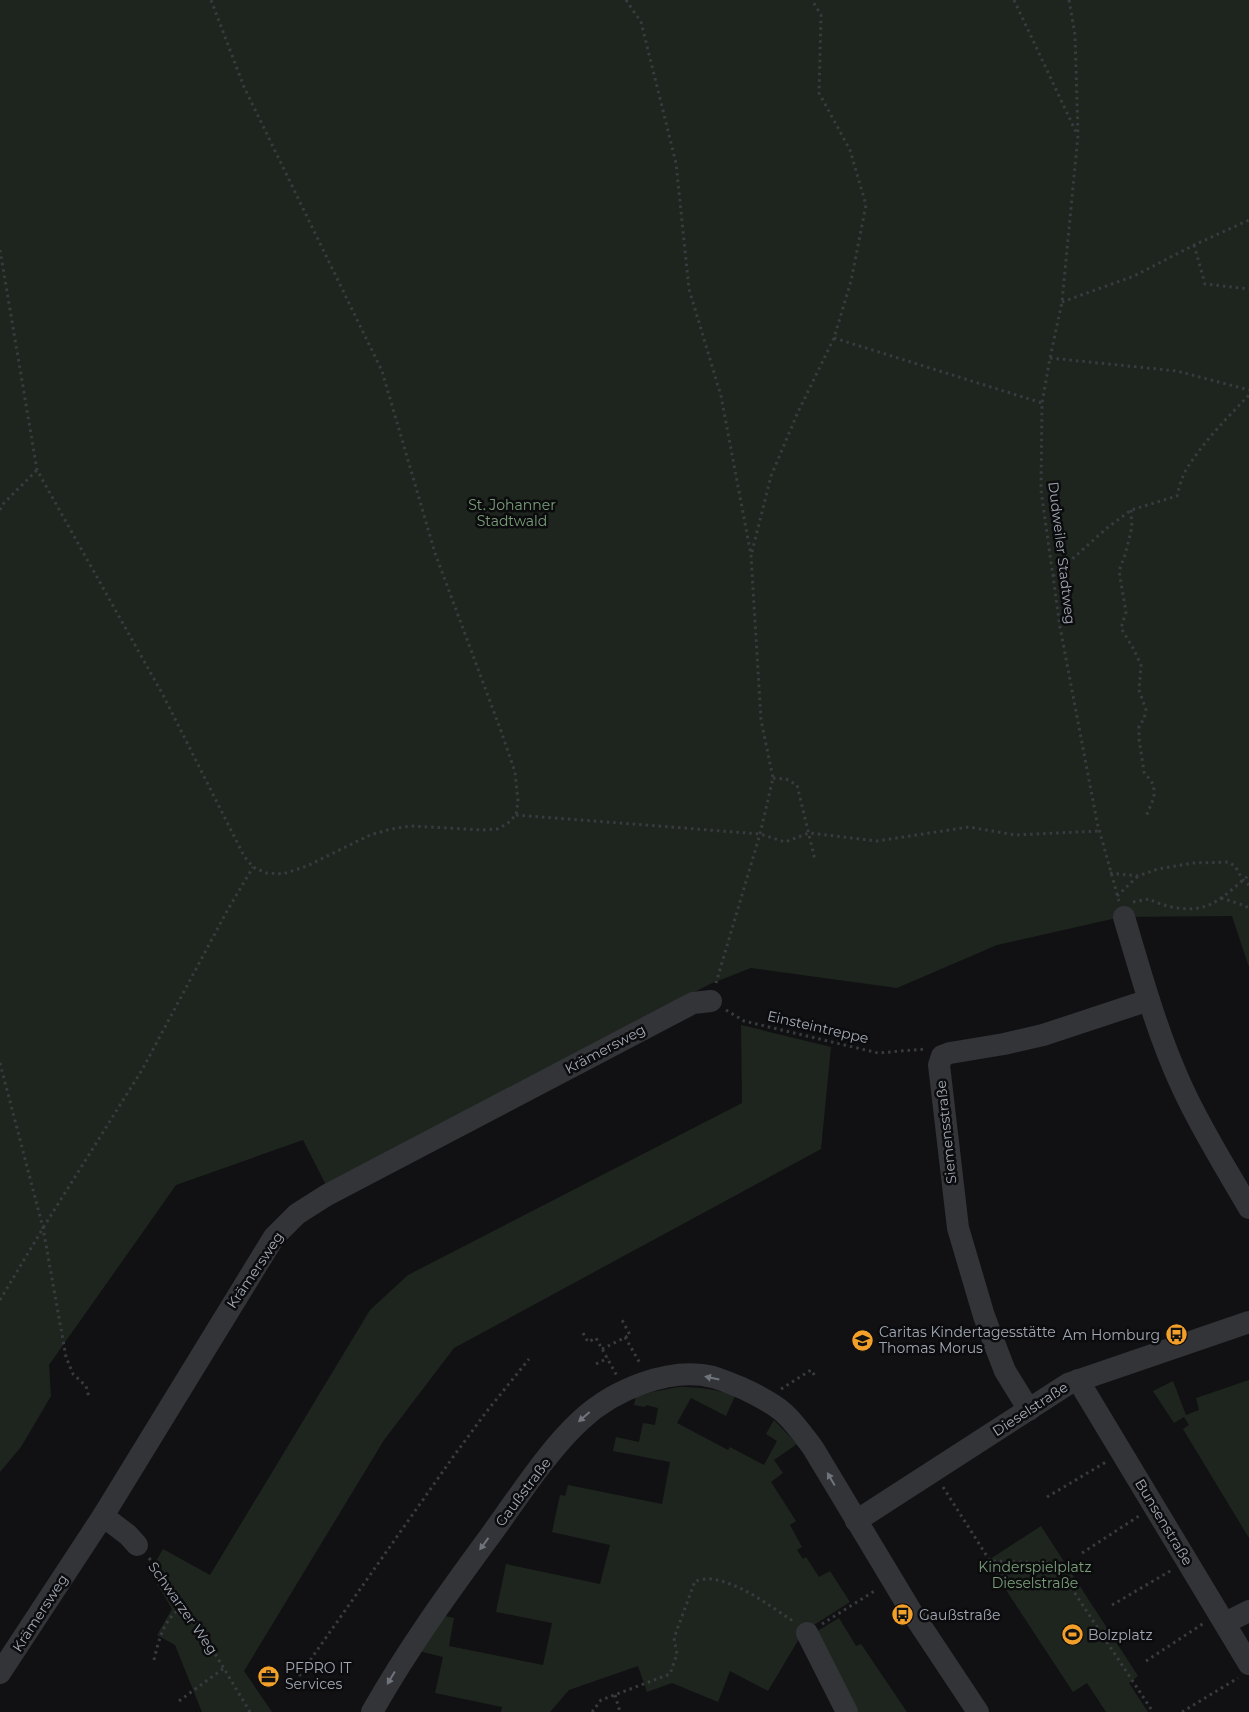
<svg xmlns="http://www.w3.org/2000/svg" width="1249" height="1712" font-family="Montserrat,sans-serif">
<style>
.green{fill:#1e251e}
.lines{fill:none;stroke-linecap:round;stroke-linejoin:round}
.path{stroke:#383b3f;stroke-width:3;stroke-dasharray:2.5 4;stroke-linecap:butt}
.minor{stroke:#323438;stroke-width:22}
.oneway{fill:#70747c}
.labels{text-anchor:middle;stroke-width:5;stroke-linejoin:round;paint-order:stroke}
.park-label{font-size:14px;fill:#7a9f79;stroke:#0c0c0e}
.street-label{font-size:14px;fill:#a2a9b4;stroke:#0c0c0e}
.poi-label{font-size:14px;fill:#a2a9b4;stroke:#0c0c0e;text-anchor:start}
</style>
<rect width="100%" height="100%" fill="#111113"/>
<g class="green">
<polygon points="0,0 1249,0 1249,967 1232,916 1124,917 1112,919 997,945 897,988 751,968 710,984 326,1185 303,1140 176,1185 49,1365 51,1396 21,1447 0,1472"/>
<polygon points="741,1025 831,1047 821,1149 454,1348 384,1440 244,1671 272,1712 202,1712 175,1645 157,1635 172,1609 150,1572 163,1549 210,1575 370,1310 408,1275 742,1103"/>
<polygon points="1249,1380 1249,1538 1183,1429 1189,1425 1184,1417 1174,1423 1153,1391 1173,1381 1186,1415 1199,1410 1196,1398"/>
<path d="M678 1387C699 1387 716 1389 735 1396L726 1416 691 1398 677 1423 728 1450 730 1447 764 1465 777 1441 766 1434 774 1420 797 1444 774 1460 783 1473 771 1482 796 1521 790 1525 802 1547 797 1550 803 1559 806 1557 819 1577 830 1571 850 1602 803 1632 768 1691 730 1671 718 1702 672 1683 647 1692 638 1666 569 1690 550 1712H501L502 1707 435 1693 443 1657 419 1651 445 1616 454 1618 449 1646 543 1665 552 1623 496 1612 506 1564 600 1584 610 1545 552 1532 560 1495 565 1496 568 1485 662 1504 670 1462 613 1451 616 1437 639 1442 643 1423 655 1425 658 1408 646 1405 645 1407 634 1405 636 1396 647 1393Z"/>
<polygon points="1041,1526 1138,1676 1129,1683 1148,1712 1106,1712 1087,1683 1073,1692 987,1561"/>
<polygon points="839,1618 856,1646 861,1644 907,1712 857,1712 814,1633"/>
</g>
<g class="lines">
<g class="path">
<polyline points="626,0 641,22 676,163 689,289 721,396 751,555 761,720 773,778 760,834 716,983"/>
<polyline points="1014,0 1076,132"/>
<polyline points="1069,0 1075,35 1078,135 1062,302 1050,358 1042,403 1041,490 1060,627 1097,822 1119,901"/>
<polyline points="1194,245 1205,284 1249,289"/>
<polyline points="0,250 37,470 163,695 244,856 253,867 266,873 283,874 307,866 370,835 391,829 411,826 483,830 497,829 507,824 516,815 518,801 515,772 501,731 435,553 382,371 244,87 211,0"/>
<polyline points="1062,302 1134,276 1194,245 1249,220"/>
<polyline points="834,338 1042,403"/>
<polyline points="1050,358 1177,371 1249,390"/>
<polyline points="0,510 2,505 37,470"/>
<polyline points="1131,510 1132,527 1125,555 1119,571 1126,612 1121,628 1133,648 1141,665 1139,690 1146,710 1144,719 1139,726 1139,739 1144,772 1153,784 1154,790 1154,797 1146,817"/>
<polyline points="752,552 771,476 798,412 834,338 851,281 866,205 850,150 819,93 821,15 812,0"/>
<path d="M1053 576 1107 528 1131 510 1177 496C1179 487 1182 477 1186 470 1203 442 1227 418 1249 395"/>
<polyline points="773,778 786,779 797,785 815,860"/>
<polyline points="516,815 760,834 785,842 809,833 877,841 969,827 1015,835 1099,831"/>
<polyline points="1110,873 1138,876 1158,869 1193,863 1228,862 1235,866 1243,880 1249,885"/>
<polyline points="1117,896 1138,876"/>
<polyline points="1221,898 1240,904 1249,908"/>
<path d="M1133 902 1149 899C1166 908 1193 913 1211 904 1225 897 1237 885 1249 875"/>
<polyline points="726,1010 744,1021 878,1053 925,1049"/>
<polyline points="0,1063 43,1228 66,1357 73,1374 86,1386 89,1397"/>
<polyline points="0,1300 43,1228 142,1070 227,911 253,867"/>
<polyline points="583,1333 588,1342 596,1338 617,1376"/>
<polyline points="625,1337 641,1365"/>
<polyline points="602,1349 630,1335 621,1318"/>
<polyline points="596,1364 608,1358"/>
<polyline points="781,1389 811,1370 815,1376"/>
<polyline points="943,1487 990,1561 1055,1563 1153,1712"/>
<polyline points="1047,1497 1106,1462"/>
<polyline points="1082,1553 1139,1516"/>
<polyline points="149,1558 196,1622 250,1712"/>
<polyline points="1112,1605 1172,1570"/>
<polyline points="822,1624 876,1590"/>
<path d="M154 1660C159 1638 164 1619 184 1605"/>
<polyline points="1146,1661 1204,1623"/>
<polyline points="299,1676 453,1457 487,1411 529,1359"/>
<polyline points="615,1695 620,1712"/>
<polyline points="179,1701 224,1668"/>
<path d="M592 1712 601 1700 670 1674 677 1654 674 1638 695 1581C700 1580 706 1578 711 1579 741 1583 768 1605 793 1621"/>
<polyline points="1182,1712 1238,1678"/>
</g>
<g class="minor">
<path d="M1124 917C1141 974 1157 1033 1182 1087 1201 1129 1226 1168 1249 1208"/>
<polyline points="1078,1380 1249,1664"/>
<polyline points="1029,1410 1005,1371 998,1353 984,1316 958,1228 939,1065 942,1056 950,1053 1004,1044 1043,1035 1149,1000"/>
<polyline points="103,1516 128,1535 137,1545"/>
<polyline points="856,1521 1068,1384 1249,1322"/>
<polyline points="1225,1623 1249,1611"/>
<polyline points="807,1633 847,1712"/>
<polyline points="0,1673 103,1516 274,1237 297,1214 327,1195 693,1003 711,1001"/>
<path d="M372 1712C407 1650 448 1593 490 1536 517 1499 548 1450 581 1420 613 1390 670 1366 713 1377 723 1380 732 1384 742 1388 756 1395 772 1402 784 1413 795 1423 804 1436 813 1448L911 1611 978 1712"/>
</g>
</g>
<defs><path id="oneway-solid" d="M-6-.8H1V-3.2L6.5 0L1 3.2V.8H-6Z" transform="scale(1.25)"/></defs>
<g class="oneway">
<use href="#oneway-solid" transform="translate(712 1378) rotate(-168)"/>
<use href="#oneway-solid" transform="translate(584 1417) rotate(139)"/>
<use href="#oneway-solid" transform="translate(831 1479) rotate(-120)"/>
<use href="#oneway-solid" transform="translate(484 1544) rotate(126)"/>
<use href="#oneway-solid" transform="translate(391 1678) rotate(121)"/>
</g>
<defs>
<symbol id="bus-disc" viewBox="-11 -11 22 22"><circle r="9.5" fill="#f2a02a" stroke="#0c0c0e"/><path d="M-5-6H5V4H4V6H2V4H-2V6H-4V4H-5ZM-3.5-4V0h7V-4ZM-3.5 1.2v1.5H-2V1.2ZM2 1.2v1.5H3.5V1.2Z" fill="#111"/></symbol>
<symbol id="school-disc" viewBox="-11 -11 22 22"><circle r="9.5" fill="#f2a02a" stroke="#0c0c0e"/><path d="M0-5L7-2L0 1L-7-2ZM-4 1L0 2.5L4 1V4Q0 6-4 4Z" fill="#111"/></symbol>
<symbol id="stadium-disc" viewBox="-11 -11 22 22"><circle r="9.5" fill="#f2a02a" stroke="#0c0c0e"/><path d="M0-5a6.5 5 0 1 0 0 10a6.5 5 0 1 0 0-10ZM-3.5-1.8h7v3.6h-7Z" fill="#111"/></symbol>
<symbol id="office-disc" viewBox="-11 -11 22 22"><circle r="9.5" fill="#f2a02a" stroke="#0c0c0e"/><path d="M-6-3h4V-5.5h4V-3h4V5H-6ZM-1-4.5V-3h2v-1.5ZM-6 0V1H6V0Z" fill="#111"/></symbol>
</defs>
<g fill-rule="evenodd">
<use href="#bus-disc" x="1164" y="1322" width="25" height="25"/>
<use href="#school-disc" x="850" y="1328" width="25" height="25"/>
<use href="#bus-disc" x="890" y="1602" width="25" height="25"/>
<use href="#stadium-disc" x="1060" y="1622" width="25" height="25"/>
<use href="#office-disc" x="256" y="1664" width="25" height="25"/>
</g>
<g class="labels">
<g class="park-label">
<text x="512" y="510">St. Johanner<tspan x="512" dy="16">Stadtwald</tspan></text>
<text x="1035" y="1572">Kinderspielplatz<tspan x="1035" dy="16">Dieselstraße</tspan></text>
</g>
<g class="street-label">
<text transform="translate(1062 553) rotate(83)" y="5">Dudweiler Stadtweg</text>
<text transform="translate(818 1027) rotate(13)" y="5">Einsteintreppe</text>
<text transform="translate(605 1049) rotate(-28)" y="5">Krämersweg</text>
<text transform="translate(946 1132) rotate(-96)" y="5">Siemensstraße</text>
<text transform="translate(255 1270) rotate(-56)" y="5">Krämersweg</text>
<text transform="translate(1030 1409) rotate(-33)" y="5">Dieselstraße</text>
<text transform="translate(523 1492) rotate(-53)" y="5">Gaußstraße</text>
<text transform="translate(1164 1522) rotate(59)" y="5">Bunsenstraße</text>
<text transform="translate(183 1608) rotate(55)" y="5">Schwarzer Weg</text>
<text transform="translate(40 1613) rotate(-57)" y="5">Krämersweg</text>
</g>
<g class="poi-label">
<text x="879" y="1337">Caritas Kindertagesstätte<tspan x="879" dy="16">Thomas Morus</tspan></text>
<text x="1160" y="1340" text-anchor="end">Am Homburg</text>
<text x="919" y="1620">Gaußstraße</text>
<text x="1088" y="1640">Bolzplatz</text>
<text x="285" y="1673">PFPRO IT<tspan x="285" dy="16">Services</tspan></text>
</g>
</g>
</svg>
